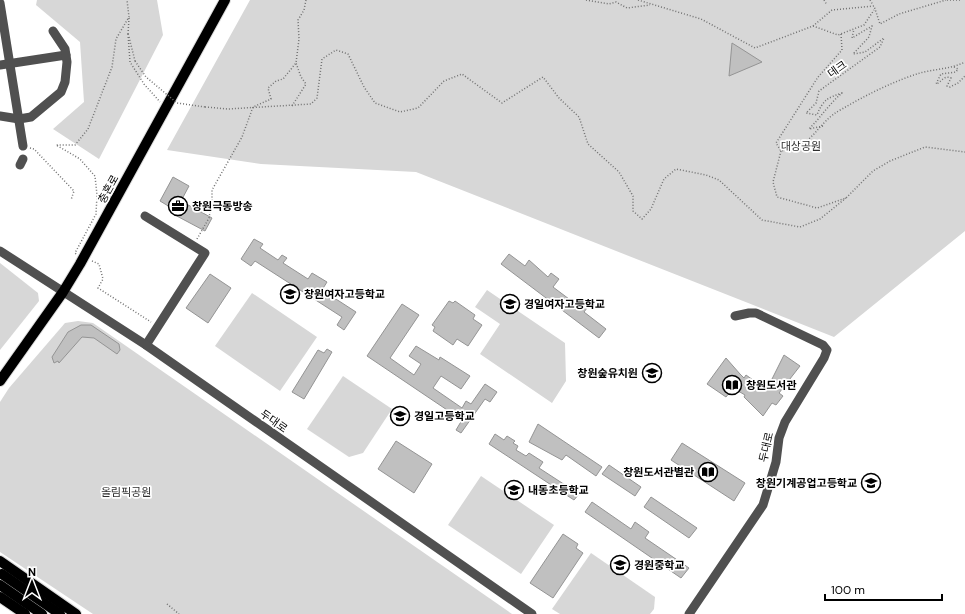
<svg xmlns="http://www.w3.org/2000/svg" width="965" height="614" font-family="'DM Sans','Noto Sans KR',sans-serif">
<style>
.green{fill:#d7d7d7}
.building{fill:#c0c0c0;stroke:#949494}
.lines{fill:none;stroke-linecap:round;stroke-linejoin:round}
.major-casing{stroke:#dbdbdb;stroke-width:12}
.path{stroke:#727272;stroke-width:1.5;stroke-dasharray:1 2;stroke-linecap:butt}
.minor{stroke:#505050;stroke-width:9}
.major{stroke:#000;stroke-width:10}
.path-bridge{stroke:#727272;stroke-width:1.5;stroke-dasharray:1 2;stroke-linecap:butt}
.labels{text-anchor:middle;stroke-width:3.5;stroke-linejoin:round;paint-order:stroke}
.street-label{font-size:11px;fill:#000;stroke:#fff}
.park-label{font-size:11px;fill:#2e2e2e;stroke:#fff}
.poi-label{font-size:11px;font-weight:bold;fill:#000;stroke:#fff;text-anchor:start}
</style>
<rect width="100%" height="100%" fill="#fff"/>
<g class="green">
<polygon points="37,0 157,0 163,35 99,159 53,129 84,102 80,42 36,5"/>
<polygon points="250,0 965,0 965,231 834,337 416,172 261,164 167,150"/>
<polygon points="0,263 38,293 39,301 0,350"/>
<polygon points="487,290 565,343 566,381 552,403 480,354 500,324 475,307"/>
<polygon points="252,293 317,337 280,391 215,346"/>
<polygon points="78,321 93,323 512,614 93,614 0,552 0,402 9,388 65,323"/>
<polygon points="343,376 392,409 363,453 349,457 307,429"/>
<polygon points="481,476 554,525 521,574 448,525"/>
<polygon points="591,553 655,597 654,609 650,614 560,614 552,609"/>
</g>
<g class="building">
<polygon points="732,43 740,48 762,62 729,76"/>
<polygon points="173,177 189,186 181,201 212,218 205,231 173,214 175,210 160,201"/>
<polygon points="254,239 263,244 260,248 278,260 282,255 287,258 283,263 308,279 312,273 327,282 322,290 356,312 344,330 337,325 342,317 255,261 251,266 241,259"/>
<polygon points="509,254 525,266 529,260 548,277 551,273 559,279 553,287 577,305 579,302 587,308 584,312 606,329 599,338 501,264"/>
<polygon points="210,274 231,288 208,323 186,308"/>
<polygon points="449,301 453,303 455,301 475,315 473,319 482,325 468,346 457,339 453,345 433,331 435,327 432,325"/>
<polygon points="402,304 419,315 390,358 414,375 421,364 409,356 416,346 439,360 440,357 470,376 461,389 441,376 433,388 462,408 466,401 471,404 485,384 497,392 490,402 485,399 461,433 456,430 462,420 367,356"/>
<polygon points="81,325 91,325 119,344 120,350 117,354 94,338 82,337 59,363 58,361 54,363 52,357 68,332"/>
<polygon points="327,349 332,352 304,399 292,392 318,350 324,353"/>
<polygon points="784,355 800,366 779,393 783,396 776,405 772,403 763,416 744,397 745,395 733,388 726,397 707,384 726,358 740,374 744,378 746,375 763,387 772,379"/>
<polygon points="538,424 602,467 596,476 566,455 562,460 529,442"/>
<polygon points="495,434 504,440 507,436 515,441 513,443 518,446 516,450 526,456 529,453 543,462 539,468 579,494 574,500 489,444"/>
<polygon points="396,441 432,464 414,493 378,469"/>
<polygon points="682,443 745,483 734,501 671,460"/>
<polygon points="609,465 641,487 635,496 602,474"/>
<polygon points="651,497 697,528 689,538 644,507"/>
<polygon points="592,502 631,529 635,522 649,532 645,538 689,568 681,578 585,512"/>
<polygon points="563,534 578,544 576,548 583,553 553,598 530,583"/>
</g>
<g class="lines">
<defs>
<g id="major">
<polyline points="0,381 63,292 80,264 225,0"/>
<polyline points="0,561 76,614"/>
<polyline points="2,574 60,614"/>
<polyline points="0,585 42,614"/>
<polyline points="0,597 25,614"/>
</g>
</defs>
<use href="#major" class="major-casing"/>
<g class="path">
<polyline points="586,0 609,4 616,2 627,8 650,5"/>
<polyline points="638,0 701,19 755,48 813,26 832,10 874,6 880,24 899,14 946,0"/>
<polyline points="824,0 827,5"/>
<polyline points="870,0 873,5"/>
<polyline points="947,0 962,0"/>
<polyline points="813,26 838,35 864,25 874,10"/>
<polyline points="128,34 130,62 144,84 160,102"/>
<polyline points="128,34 129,18"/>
<path d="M841 34 842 50 818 77 776 143 781 151C817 145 815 123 842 109 866 95 894 81 920 73 935 69 951 69 965 62"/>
<polyline points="129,37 135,61"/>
<path d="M954 67 958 69 956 72 941 74 936 84C942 82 943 75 951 78L947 86 950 87 958 83 965 76"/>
<polyline points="292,106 306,84 301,77 296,63"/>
<polyline points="205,107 228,109 311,104 317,98 322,59 336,50 348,54 364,87 375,103 400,112 418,108 444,81 462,74 502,103 543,77 559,98 579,117 588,144 619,172 633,196 633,211 642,219 651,209 664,179 676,169 706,175 719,180 762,220 800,227 820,219 846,198"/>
<path d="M823 126 809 129C821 117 829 104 842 93 827 98 823 100 817 115L806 113 816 103 819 91 880 47 884 38 865 52 853 54 869 37 872 26 852 38 854 29"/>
<polyline points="30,148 34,149 74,191 71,200"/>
<polyline points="781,151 773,182 777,197 817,208 846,198 873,171 890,161 925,147 965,152"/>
<polyline points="197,239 209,218 212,202 212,190 242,137 253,107 271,99 268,88 276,81 283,79 296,63 299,39 298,20 304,10 306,0"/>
<polyline points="76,254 75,253 96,214 97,195 95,176 80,159 56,145 75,145 88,129 112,67 116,39 129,17 127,0"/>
<polyline points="92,261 99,264 103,279 98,288 151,322"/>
<polyline points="167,604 179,614"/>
</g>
<g class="minor">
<polyline points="0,3 23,146"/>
<polyline points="0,65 66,55"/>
<polyline points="0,116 19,119 31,117 61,92 65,82 67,62 65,49 53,31"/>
<polyline points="20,165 23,159"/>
<polyline points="145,216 205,253 146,345"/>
<polyline points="0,251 146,345 532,614"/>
<polyline points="689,614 763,505 776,462 779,438 785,422 824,358 827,350 823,345 756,313 749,313 735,316"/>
</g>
<use href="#major" class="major"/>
<polyline class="path-bridge" points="135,61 146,77 177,103 205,107"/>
</g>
<defs>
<symbol id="office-ring" viewBox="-11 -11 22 22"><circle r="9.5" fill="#fff" stroke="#000" stroke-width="1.5"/><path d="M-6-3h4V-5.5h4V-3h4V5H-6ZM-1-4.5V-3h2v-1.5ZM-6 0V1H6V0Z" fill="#000"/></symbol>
<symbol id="school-ring" viewBox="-11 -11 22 22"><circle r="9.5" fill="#fff" stroke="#000" stroke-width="1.5"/><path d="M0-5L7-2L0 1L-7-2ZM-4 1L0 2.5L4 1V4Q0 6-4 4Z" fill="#000"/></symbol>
<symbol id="library-ring" viewBox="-11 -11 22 22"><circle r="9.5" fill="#fff" stroke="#000" stroke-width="1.5"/><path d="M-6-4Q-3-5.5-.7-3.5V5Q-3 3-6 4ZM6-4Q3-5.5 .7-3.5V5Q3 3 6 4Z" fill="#000"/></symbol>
</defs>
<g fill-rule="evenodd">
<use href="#office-ring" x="167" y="195" width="22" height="22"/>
<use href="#school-ring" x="279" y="283" width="22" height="22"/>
<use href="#school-ring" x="499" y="293" width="22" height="22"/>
<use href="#school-ring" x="641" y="362" width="22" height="22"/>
<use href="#library-ring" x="721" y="374" width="22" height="22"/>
<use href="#school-ring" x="389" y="405" width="22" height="22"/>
<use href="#library-ring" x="697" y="461" width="22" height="22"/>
<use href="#school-ring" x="860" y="472" width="22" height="22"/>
<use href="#school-ring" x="503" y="479" width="22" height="22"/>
<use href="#school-ring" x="609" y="554" width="22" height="22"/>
</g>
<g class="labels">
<g class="street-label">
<text transform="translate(837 69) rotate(-35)" y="4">데크</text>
<text transform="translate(108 189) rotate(-61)" y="4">충혼로</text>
<text transform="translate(274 421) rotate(35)" y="4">두대로</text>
<text transform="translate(766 447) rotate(-77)" y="4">두대로</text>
</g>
<g class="park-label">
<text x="801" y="150">대상공원</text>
<text x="126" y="496">올림픽공원</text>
</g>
<g class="poi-label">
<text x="192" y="210">창원극동방송</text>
<text x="304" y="298">창원여자고등학교</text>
<text x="524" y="308">경일여자고등학교</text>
<text x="638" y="377" text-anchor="end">창원숲유치원</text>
<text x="746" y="389">창원도서관</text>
<text x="414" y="420">경일고등학교</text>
<text x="694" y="476" text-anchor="end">창원도서관별관</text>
<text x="857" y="487" text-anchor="end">창원기계공업고등학교</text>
<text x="528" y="494">내동초등학교</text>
<text x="634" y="569">경원중학교</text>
</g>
</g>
<g transform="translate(32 582)" stroke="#ffffff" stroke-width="3" paint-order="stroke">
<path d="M0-3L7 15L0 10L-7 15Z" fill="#000000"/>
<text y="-6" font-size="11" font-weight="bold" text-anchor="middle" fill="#000000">N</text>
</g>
<path d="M825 594v6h117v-6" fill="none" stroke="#000000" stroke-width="2"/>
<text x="831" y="594" font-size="12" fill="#000000" stroke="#ffffff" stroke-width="3" paint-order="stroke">100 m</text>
</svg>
